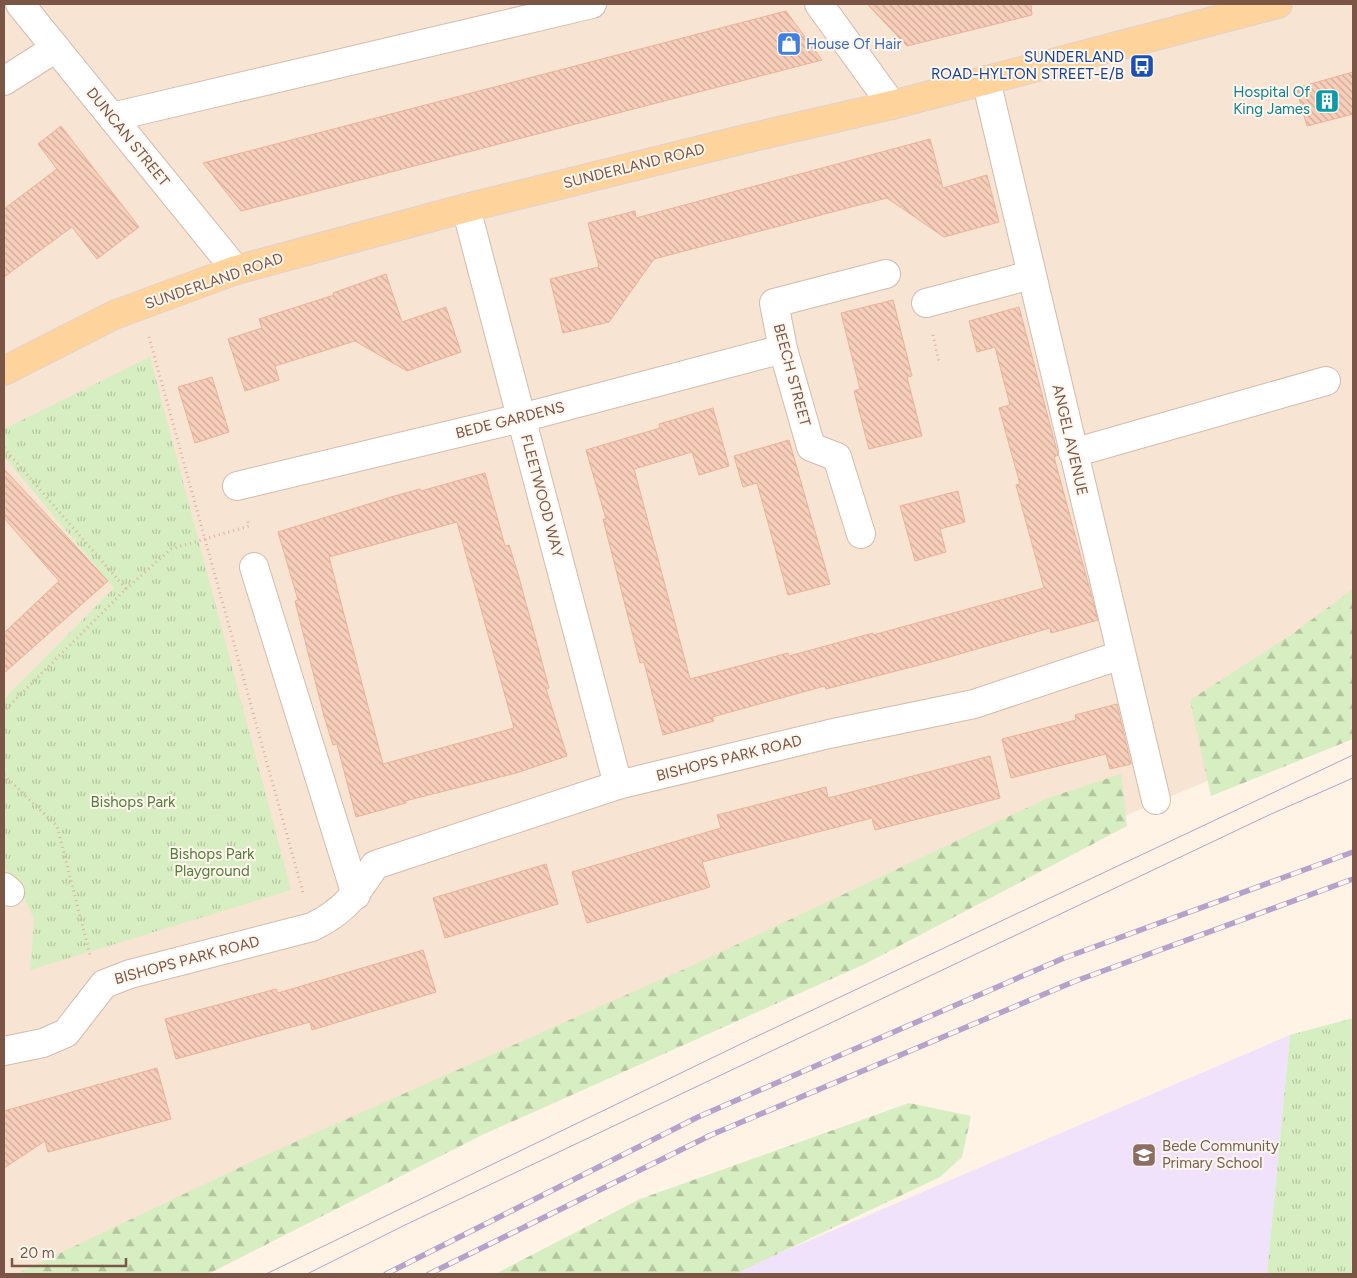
<svg xmlns="http://www.w3.org/2000/svg" width="1357" height="1278" font-family="Figtree,sans-serif">
<style>
.residential{fill:#f7e4d3}
.education{fill:#f0e2fb}
.grass{fill:url(#grass-tufts)}
.forest{fill:url(#forest-firs)}
.building{fill:url(#building-back-hatch);stroke:#ebb299;fill-rule:evenodd}
.lines{fill:none;stroke-linecap:round;stroke-linejoin:round}
.minor-casing{stroke:#d4bbad;stroke-width:30}
.major-casing{stroke:#ddd3cf;stroke-width:30}
.path{stroke:#dcb09c;stroke-width:3;stroke-dasharray:1 4;stroke-linecap:butt}
.minor{stroke:#fff;stroke-width:28}
.major{stroke:#ffd39c;stroke-width:28}
.tram{stroke:#b4a2ca;stroke-width:1}
.rail-casing{stroke:#b4a2ca;stroke-width:5.5}
.rail{stroke:#fff7ee;stroke-width:4;stroke-dasharray:11;stroke-linecap:butt}
.labels{text-anchor:middle;stroke-width:4;stroke-linejoin:round;paint-order:stroke}
.shop-label{font-size:15px;fill:#366cbe;stroke:#fff7ee;text-anchor:start}
.transit-label{font-size:15px;fill:#164399;stroke:#fff7ee;text-anchor:end}
.culture-label{font-size:15px;fill:#0d838f;stroke:#fff7ee;text-anchor:end}
.street-label{font-size:15px;fill:#7b5647;stroke:#fff7ee}
.park-label{font-size:15px;fill:#537c3b;stroke:#fff7ee}
.education-label{font-size:15px;fill:#785e54;stroke:#fff7ee;text-anchor:start}
</style>
<defs>
<pattern id="grass-tufts" width="24" height="20" patternUnits="userSpaceOnUse" patternTransform="scale(1.25)"><rect width="24" height="20" fill="#d7eec2"/><path d="M3 7l-1-3M5 7V3M7 7l1-3M15 17l-1-3M17 17v-4M19 17l1-3" fill="none" stroke="#b3c49f"/></pattern>
<pattern id="forest-firs" width="22" height="20" patternUnits="userSpaceOnUse" patternTransform="scale(1.25)"><rect width="22" height="20" fill="#d7eec2"/><path d="M5 1l3.5 6h-7zM16 11l3.5 6h-7z" fill="#b3c49f"/></pattern>
<pattern id="building-back-hatch" width="6" height="6" patternUnits="userSpaceOnUse" patternTransform="scale(1.25)"><rect width="6" height="6" fill="#f7ceba"/><path d="M-1 5l2 2M0 0l6 6M5-1l2 2" fill="none" stroke="#cdaa99"/></pattern>
</defs>
<rect width="100%" height="100%" fill="#fef3e5"/>
<polygon class="residential" points="4,4 1353,4 1353,719 377,1134 99,1274 4,1274"/>
<polygon class="education" points="1290,1035 1267,1274 731,1274"/>
<g class="grass">
<polygon points="150,357 291,890 30,970 34,919 14,878 4,869 4,699 114,588 4,456 4,429"/>
<polygon points="1353,1018 1353,1274 1267,1274 1290,1035"/>
</g>
<g class="forest">
<polygon points="1353,589 1353,739 1211,796 1190,700 1291,635"/>
<polygon points="1121,774 1127,826 865,964 482,1135 208,1274 16,1274 268,1154 689,967 1048,798"/>
<polygon points="909,1103 971,1116 962,1157 940,1177 735,1274 495,1274 640,1199"/>
</g>
<g class="building">
<polygon points="867,4 1031,4 1032,15 907,46"/>
<polygon points="786,11 822,60 241,211 203,163"/>
<polygon points="1353,72 1353,114 1307,126 1296,88"/>
<polygon points="61,126 139,227 97,259 72,227 4,277 4,209 57,169 38,144"/>
<polygon points="930,139 943,188 987,175 999,222 944,237 887,198 859,205 654,259 609,322 563,333 550,279 599,267 588,223 635,211 636,218"/>
<polygon points="386,274 402,322 446,307 461,352 407,371 355,341 275,366 279,380 245,391 228,339 262,328 259,319 334,295 333,293"/>
<polygon points="893,300 912,376 907,377 922,436 869,449 854,391 860,389 841,313"/>
<polygon points="1019,307 1058,455 1054,457 1098,620 1051,633 1050,628 935,661 826,689 825,686 712,717 714,721 663,735 644,662 640,663 603,519 606,519 586,450 660,428 659,424 713,408 729,466 699,475 692,452 634,469 690,679 788,653 789,656 873,633 873,635 1044,588 1016,485 1020,484 999,408 1010,405 995,347 977,352 969,321"/>
<polygon points="212,377 229,432 195,443 178,387"/>
<polygon points="789,440 830,584 788,595 757,483 743,487 734,456"/>
<polygon points="4,469 108,581 4,673 4,633 59,581 4,518"/>
<path d="M485 473 505 546 509 545 518 574 549 688 546 689 567 756 516 773 405 801 406 803 356 817 337 744 333 745 324 716 295 601 298 600 278 532 391 497 420 489 421 491ZM457 522 514 728 383 764 329 557Z"/>
<polygon points="958,491 965,522 940,529 946,552 915,561 900,506"/>
<polygon points="1117,704 1131,764 1110,769 1106,754 1011,778 1002,739 1076,720 1075,715"/>
<polygon points="990,756 1000,798 875,830 872,818 702,862 710,887 587,923 572,872 721,828 717,815 826,787 828,798"/>
<polygon points="546,864 558,904 445,938 433,898"/>
<polygon points="423,950 436,992 312,1030 310,1022 176,1059 165,1019 276,989 278,993"/>
<polygon points="157,1068 171,1119 48,1152 45,1141 4,1168 4,1111"/>
</g>
<g class="lines">
<defs>
<g id="minor">
<polyline points="20,4 236,270"/>
<polyline points="819,4 892,105"/>
<polyline points="986,80 1156,800"/>
<polyline points="4,81 56,48"/>
<polyline points="112,117 592,4"/>
<polyline points="466,208 618,785"/>
<polyline points="926,303 1031,275"/>
<polyline points="1073,453 1326,381"/>
<polyline points="237,486 521,418 783,349"/>
<polyline points="861,534 837,457 811,447 783,349 774,303 886,274"/>
<polyline points="254,567 356,895"/>
<polyline points="4,887 10,892"/>
<path d="M4 1051 43 1043 66 1033 104 984 130 974 312 927C345 911 356 894 375 865L618 785 829 734 974 704 1121 655"/>
</g>
<polyline id="major" points="4,371 114,315 236,270 466,208 749,138 892,105 1278,4"/>
</defs>
<use href="#minor" class="minor-casing"/>
<use href="#major" class="major-casing"/>
<g class="path">
<polyline points="933,335 939,362"/>
<polyline points="149,337 303,893"/>
<polyline points="4,448 126,589 4,711"/>
<polyline points="126,589 171,549 249,526 247,518"/>
<polyline points="4,775 57,826 90,955"/>
</g>
<use href="#minor" class="minor"/>
<use href="#major" class="major"/>
<g class="tram">
<polyline points="266,1274 749,1040 1353,755"/>
<polyline points="307,1274 405,1225 1269,815 1353,778"/>
</g>
<defs>
<g id="rail">
<polyline points="386,1274 698,1117 1064,958 1353,852"/>
<polyline points="429,1274 711,1135 1073,982 1353,879"/>
</g>
</defs>
<use href="#rail" class="rail-casing"/>
<use href="#rail" class="rail"/>
</g>
<defs>
<symbol id="shop-square" viewBox="-11 -11 22 22"><rect x="-9" y="-9" width="18" height="18" rx="4" fill="#3f7fe0" stroke="#fff7ee"/><path d="M-5-2.5h2.3a2.7 3.5 0 0 1 5.4 0H5L5.5 6h-11ZM-1.5-2.5h3a1.5 2.3 0 0 0-3 0Z" fill="#fff"/></symbol>
<symbol id="bus-square" viewBox="-11 -11 22 22"><rect x="-9" y="-9" width="18" height="18" rx="4" fill="#1a4fb4" stroke="#fff7ee"/><path d="M-5-6H5V4H4V6H2V4H-2V6H-4V4H-5ZM-3.5-4V0h7V-4ZM-3.5 1.2v1.5H-2V1.2ZM2 1.2v1.5H3.5V1.2Z" fill="#fff"/></symbol>
<symbol id="building-square" viewBox="-11 -11 22 22"><rect x="-9" y="-9" width="18" height="18" rx="4" fill="#0f9aa8" stroke="#fff7ee"/><path d="M-4-6H4V6H1V3H-1V6H-4ZM-2.5-4.3h1.7v1.8h-1.7ZM.8-4.3h1.7v1.8H.8ZM-2.5-1h1.7V.8h-1.7ZM.8-1h1.7V.8H.8Z" fill="#fff"/></symbol>
<symbol id="school-square" viewBox="-11 -11 22 22"><rect x="-9" y="-9" width="18" height="18" rx="4" fill="#8d6e63" stroke="#fff7ee"/><path d="M0-5L7-2L0 1L-7-2ZM-4 1L0 2.5L4 1V4Q0 6-4 4Z" fill="#fff"/></symbol>
</defs>
<g fill-rule="evenodd">
<use href="#shop-square" x="775" y="30" width="28" height="28"/>
<use href="#bus-square" x="1128" y="52" width="28" height="28"/>
<use href="#building-square" x="1313" y="87" width="28" height="28"/>
<use href="#school-square" x="1130" y="1141" width="28" height="28"/>
</g>
<g class="labels">
<g class="shop-label">
<text x="806" y="49">House Of Hair</text>
</g>
<g class="transit-label">
<text x="1124" y="62">SUNDERLAND<tspan x="1124" dy="17">ROAD-HYLTON STREET-E/B</tspan></text>
</g>
<g class="culture-label">
<text x="1310" y="97">Hospital Of<tspan x="1310" dy="17">King James</tspan></text>
</g>
<g class="street-label">
<text transform="translate(128 137) rotate(51)" y="5">DUNCAN STREET</text>
<text transform="translate(634 166) rotate(-14)" y="5">SUNDERLAND ROAD</text>
<text transform="translate(214 281) rotate(-19)" y="5">SUNDERLAND ROAD</text>
<text transform="translate(792 375) rotate(75)" y="5">BEECH STREET</text>
<text transform="translate(510 420) rotate(-14)" y="5">BEDE GARDENS</text>
<text transform="translate(1070 440) rotate(77)" y="5">ANGEL AVENUE</text>
<text transform="translate(542 496) rotate(75)" y="5">FLEETWOOD WAY</text>
<text transform="translate(729 758) rotate(-14)" y="5">BISHOPS PARK ROAD</text>
<text transform="translate(187 960) rotate(-15)" y="5">BISHOPS PARK ROAD</text>
</g>
<g class="park-label">
<text x="133" y="807">Bishops Park</text>
<text x="212" y="859">Bishops Park<tspan x="212" dy="17">Playground</tspan></text>
</g>
<g class="education-label">
<text x="1162" y="1151">Bede Community<tspan x="1162" dy="17">Primary School</tspan></text>
</g>
</g>
<rect width="1357" height="1278" fill="none" stroke="#7b5647" stroke-width="10"/>
<path d="M12 1258v8h114v-8" fill="none" stroke="#7b5647" stroke-width="2.5"/>
<text x="20" y="1258" font-size="15" fill="#7b5647" stroke="#fff7ee" stroke-width="4" paint-order="stroke">20 m</text>
</svg>
